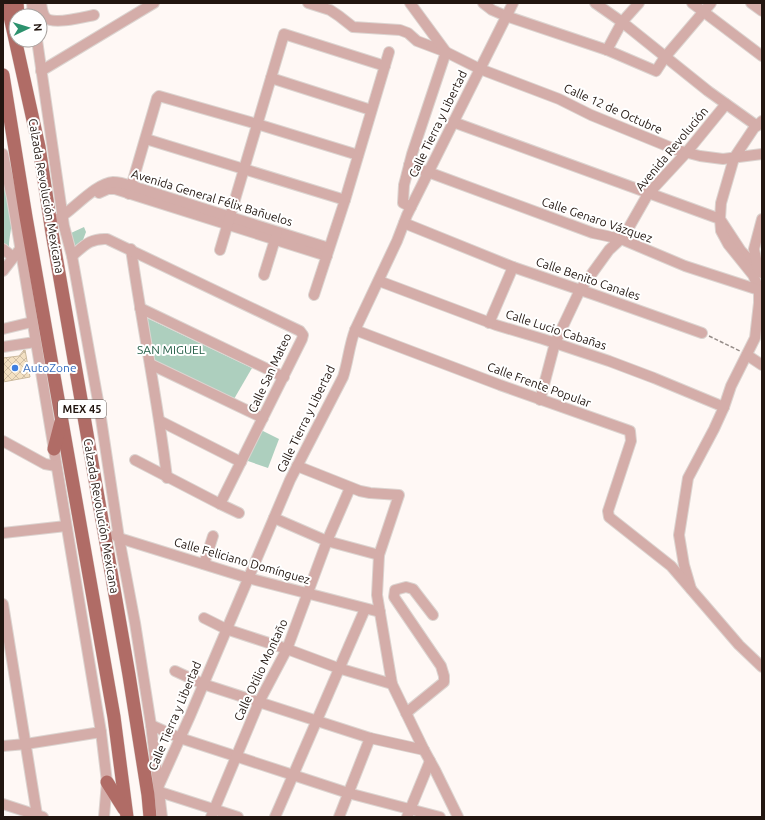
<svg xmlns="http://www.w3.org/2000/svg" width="765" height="820" font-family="Ubuntu,sans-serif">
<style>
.green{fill:#adcfbe}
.building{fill:url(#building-cross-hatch);stroke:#cbb99c}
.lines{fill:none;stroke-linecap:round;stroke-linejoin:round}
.minor-casing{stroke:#dcd4d0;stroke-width:12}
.major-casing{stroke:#dcd4d0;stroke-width:14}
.path{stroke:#968d89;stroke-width:1.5;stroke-dasharray:4 2;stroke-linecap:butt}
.minor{stroke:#d4ada9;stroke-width:10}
.major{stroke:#b06c66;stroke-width:13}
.shop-dot{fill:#3f7fe0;stroke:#fff;stroke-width:1.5}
.labels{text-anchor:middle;stroke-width:4;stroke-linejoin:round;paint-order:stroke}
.shield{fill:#fff;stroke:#645c58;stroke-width:1}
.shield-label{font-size:11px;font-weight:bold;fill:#221610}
.street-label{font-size:12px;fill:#221610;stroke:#fff}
.park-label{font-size:12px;fill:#235e46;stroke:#fff}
.shop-label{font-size:12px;fill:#366cbe;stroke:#fff;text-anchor:start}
</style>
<defs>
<pattern id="building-cross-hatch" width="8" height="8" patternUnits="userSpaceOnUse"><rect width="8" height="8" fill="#f3e0c2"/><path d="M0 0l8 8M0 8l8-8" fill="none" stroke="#d0bfa6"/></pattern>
</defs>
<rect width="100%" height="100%" fill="#fff8f5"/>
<g class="green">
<path d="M4 184C9 196 11 208 11 221 12 229 9 237 9 246H3V185Z"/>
<polygon points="84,227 86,232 83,240 75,246 71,233"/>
<polygon points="147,318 252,368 234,399 151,361"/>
<polygon points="261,430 279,439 268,468 245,460"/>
</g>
<polygon class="building" points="24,350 25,350 30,377 3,382 3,358 19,356"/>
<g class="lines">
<defs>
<g id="minor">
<polyline points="32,3 33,16"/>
<path d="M41 3C42 8 42 14 46 18 54 25 84 17 94 15"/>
<polyline points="308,3 330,10 339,16 353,27 400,30 408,33 417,41 446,52 480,69 559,99 591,115 677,150 700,156 723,159 762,154"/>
<polyline points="410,3 446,52 412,154 404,185 403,203 411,207"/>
<polyline points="483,3 492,10 506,16 607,50 656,71 665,57 711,3"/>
<polyline points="595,3 622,22 708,91 757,126"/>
<polyline points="692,3 762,56"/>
<polyline points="751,3 762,11"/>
<polyline points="37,40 64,226 72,256 100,412 119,538 135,623 151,725 162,817"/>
<polyline points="607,50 622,22 639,3"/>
<polyline points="41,71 154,3"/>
<polyline points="271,78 371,110"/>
<polyline points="762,121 754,128 734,158 721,203 720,219 741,251 762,273"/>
<polyline points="453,122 720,219 721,231 728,244 753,275 759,289 759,303 755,338 731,386 724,407 714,429 688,478 679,535 684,565 691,589"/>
<polyline points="146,139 345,200"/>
<polyline points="3,154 12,198 101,732 107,782 104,817"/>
<polyline points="409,165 593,233 621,239 685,266 762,291"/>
<polyline points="99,193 108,189 115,189 327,256"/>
<polyline points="129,194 157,98 159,96 257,124 358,155"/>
<path d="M58 219C73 210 96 183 113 182 119 182 126 184 132 186L329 248"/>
<polyline points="404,223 513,267 598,296 702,333"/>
<polyline points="3,249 13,257"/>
<path d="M131 249C142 326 158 401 167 478"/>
<polyline points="220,250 284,34 385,66"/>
<path d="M72 256C84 246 90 238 107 239L300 331 303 335 302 339 220 504 135 460"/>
<polyline points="758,269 754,249 762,219"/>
<polyline points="3,271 20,249"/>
<polyline points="264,275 277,233"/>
<polyline points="379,281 496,325 543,339 609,361 654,378 724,407"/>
<polyline points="314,295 345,200 389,52"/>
<polyline points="140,308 284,377"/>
<polyline points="489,323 513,267"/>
<polyline points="3,329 32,322"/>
<polyline points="355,330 500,385 630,431 631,441 608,511 609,517 671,566 739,645 762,667"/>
<polyline points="3,347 35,342"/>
<polyline points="747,355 762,365"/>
<polyline points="150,364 263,418"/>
<polyline points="540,400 555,343 580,290 609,250 624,236 648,194 686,153 726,104"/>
<polyline points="160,421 241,462"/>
<polyline points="3,441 45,464 56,466"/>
<polyline points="297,466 360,491 370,493 399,495 379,555 377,595 392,684 424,750 435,770 458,817"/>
<polyline points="220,504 239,513"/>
<polyline points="274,518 327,541 379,555"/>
<polyline points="3,533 66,526"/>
<polyline points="115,535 119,538 248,578 380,612"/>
<polyline points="204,564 213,536"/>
<polyline points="3,604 37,815"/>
<polyline points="204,618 226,629 287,649 338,668 392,684"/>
<polyline points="175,671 203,684 370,738 424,750"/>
<polyline points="406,713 444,682 444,676 441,666 394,597 395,590 406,587 413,589 433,615"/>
<polyline points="151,725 180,738 293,775 348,793 440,817"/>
<polyline points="3,746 26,744 101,732"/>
<path d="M159 785 190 716 290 480 343 377C348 362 349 346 355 330L397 241 407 215 513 3"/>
<polyline points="160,792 238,817"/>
<polyline points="3,804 43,817"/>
<polyline points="211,817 259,702 287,649 327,541 350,488"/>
<polyline points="275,817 365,609"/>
<polyline points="339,817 370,738"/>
<polyline points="407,817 430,761"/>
</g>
<g id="major">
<polyline points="7,3 39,147 52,233 129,675 148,795 150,817"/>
<polyline points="17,3 18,16"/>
<polyline points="3,75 26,217 114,717 127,817"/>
<polyline points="54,449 61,422"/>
<polyline points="107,782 124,809"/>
</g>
</defs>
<use href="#minor" class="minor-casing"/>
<use href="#major" class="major-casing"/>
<polyline class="path" points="709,336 740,351"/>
<use href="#minor" class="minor"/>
<use href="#major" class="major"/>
</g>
<circle class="shop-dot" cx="15" cy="368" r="4"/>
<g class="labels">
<rect class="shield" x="58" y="400" width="48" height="18" rx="3"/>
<g class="shield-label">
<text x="82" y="413">MEX 45</text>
</g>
<g class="street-label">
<text transform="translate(613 109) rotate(24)" y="4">Calle 12 de Octubre</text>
<text transform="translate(438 124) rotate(-64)" y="4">Calle Tierra y Libertad</text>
<text transform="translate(672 149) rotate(-50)" y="4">Avenida Revolución</text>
<text transform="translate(46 196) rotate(80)" y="4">Calzada Revolución Mexicana</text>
<text transform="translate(212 198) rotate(17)" y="4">Avenida General Félix Bañuelos</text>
<text transform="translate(597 220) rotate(19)" y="4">Calle Genaro Vázquez</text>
<text transform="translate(588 279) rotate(19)" y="4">Calle Benito Canales</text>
<text transform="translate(556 330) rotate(18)" y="4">Calle Lucio Cabañas</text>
<text transform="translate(270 373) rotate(-65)" y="4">Calle San Mateo</text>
<text transform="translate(539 385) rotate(20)" y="4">Calle Frente Popular</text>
<text transform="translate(306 419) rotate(-64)" y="4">Calle Tierra y Libertad</text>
<text transform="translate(101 516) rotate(80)" y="4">Calzada Revolución Mexicana</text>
<text transform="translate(242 561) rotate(16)" y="4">Calle Feliciano Domínguez</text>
<text transform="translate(261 670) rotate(-65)" y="4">Calle Otilio Montaño</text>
<text transform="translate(175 716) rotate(-67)" y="4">Calle Tierra y Libertad</text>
</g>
<g class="park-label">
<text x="171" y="354">SAN MIGUEL</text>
</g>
<g class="shop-label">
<text x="23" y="372">AutoZone</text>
</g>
</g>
<rect width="765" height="820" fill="none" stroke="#221610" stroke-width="8"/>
<g transform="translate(28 28) rotate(86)"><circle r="19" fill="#ffffff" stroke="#a7a29f"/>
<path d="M0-3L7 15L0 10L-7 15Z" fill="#2c926e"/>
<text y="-6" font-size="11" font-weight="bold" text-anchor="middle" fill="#221610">N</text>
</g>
</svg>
